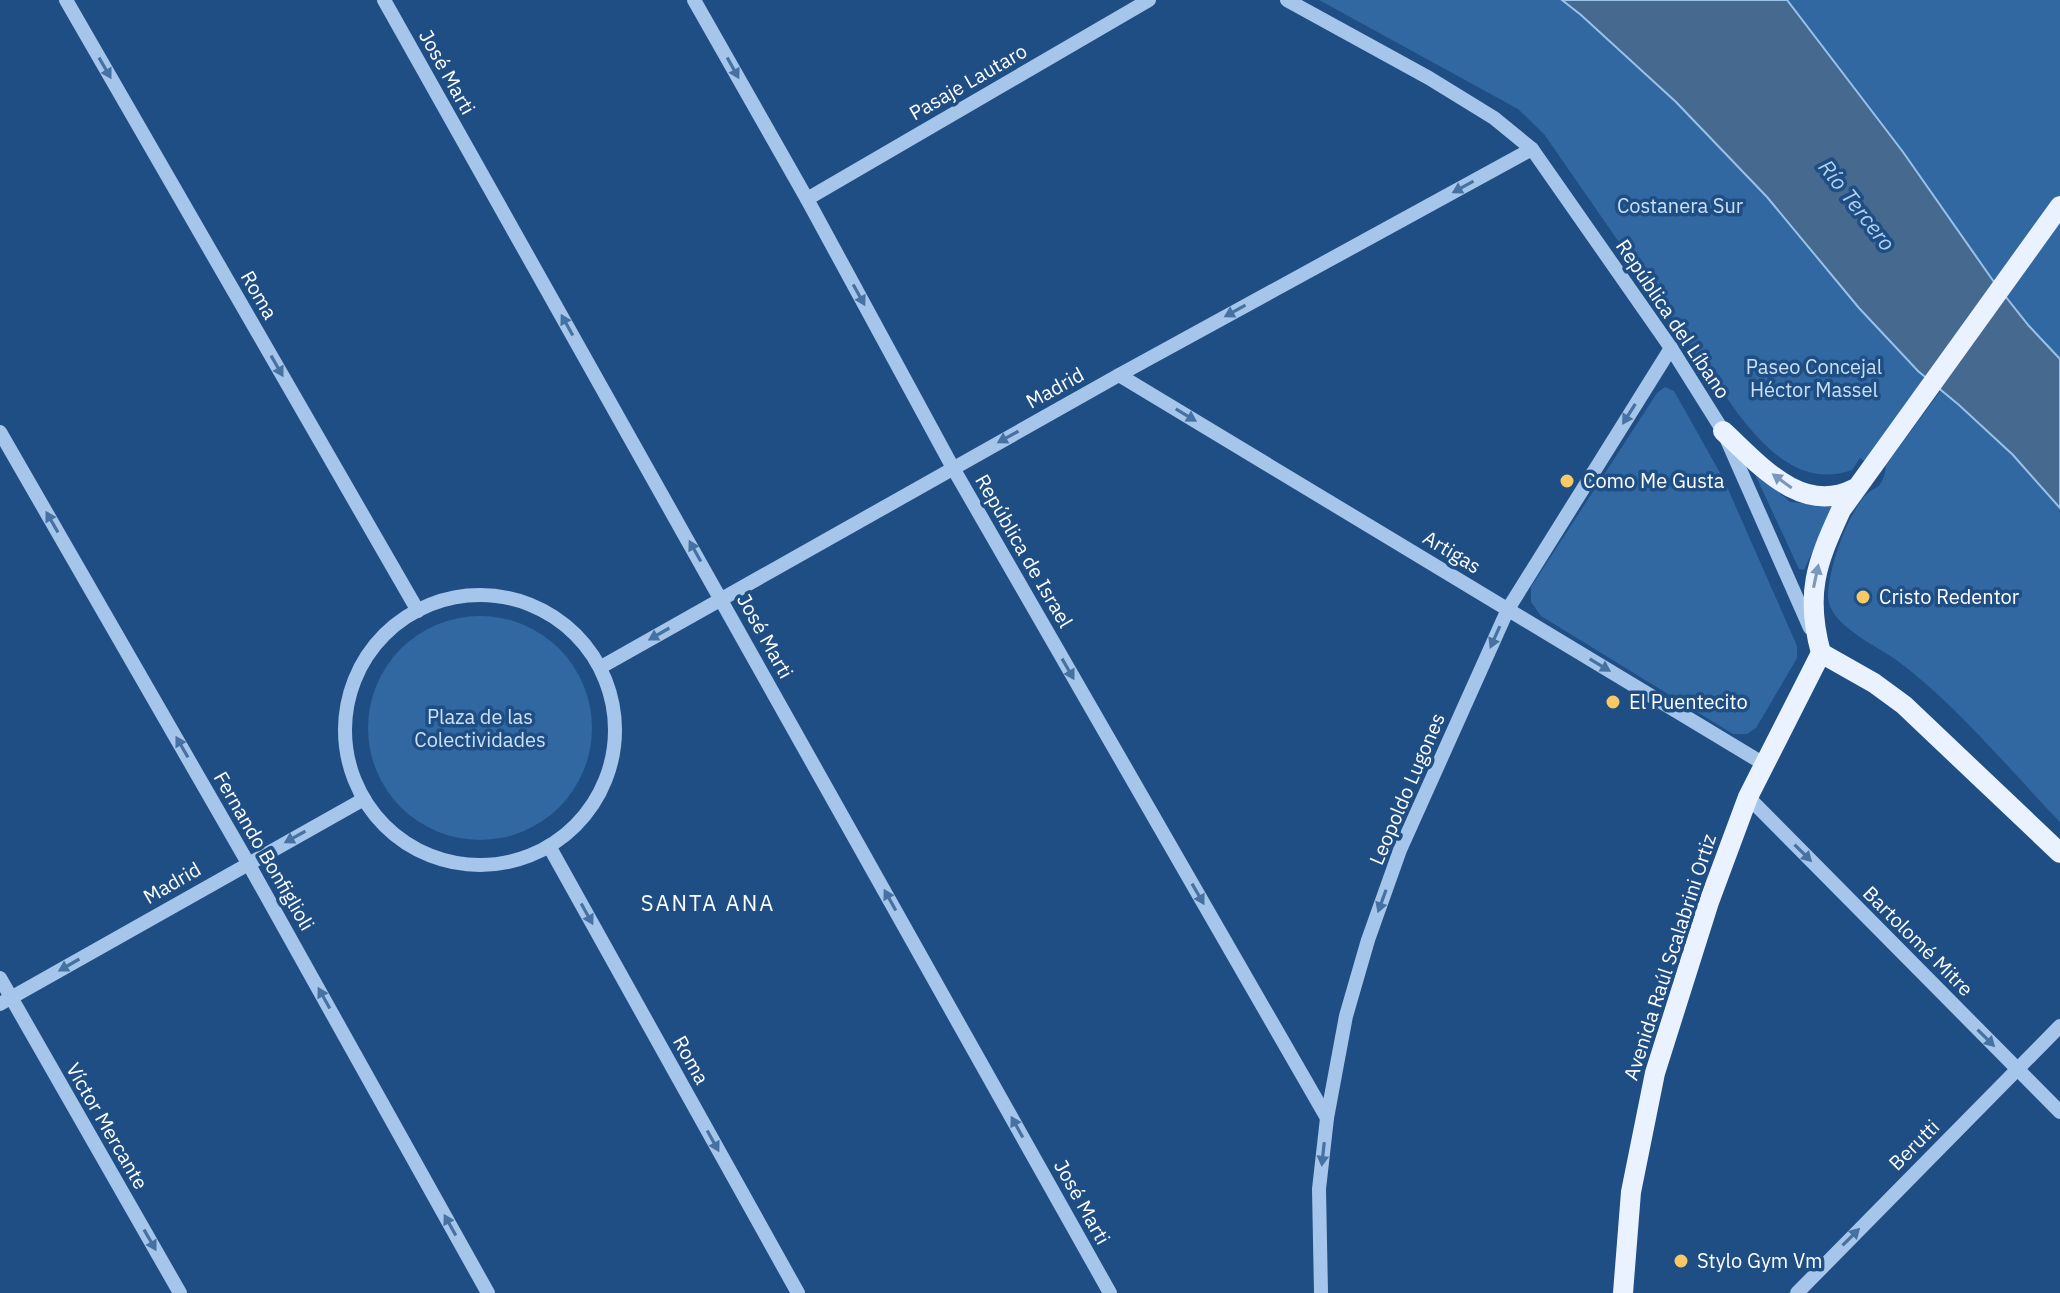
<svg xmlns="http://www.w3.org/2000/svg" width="2060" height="1293" font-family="'IBM Plex Sans',sans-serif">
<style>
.green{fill:#3268a1}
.water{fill:#466990;stroke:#99c2eb;stroke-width:2}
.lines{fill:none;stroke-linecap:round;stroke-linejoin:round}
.minor{stroke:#a5c6ea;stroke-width:14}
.major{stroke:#e9f2fe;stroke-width:20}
.oneway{fill:#4672a3}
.oneway2{fill:#7998bb}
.poi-dot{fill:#f8c964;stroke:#1e4e84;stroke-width:3}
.labels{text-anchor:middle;stroke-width:7;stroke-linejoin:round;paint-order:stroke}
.street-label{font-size:20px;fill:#fff;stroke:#1e4e84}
.park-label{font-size:20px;fill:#cae0f7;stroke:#1e4e84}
.poi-label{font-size:20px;fill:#fff;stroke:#1e4e84;text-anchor:start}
.water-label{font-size:22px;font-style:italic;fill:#b1d0f1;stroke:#1e4e84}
.neighbourhood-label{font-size:22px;letter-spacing:2px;fill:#fff;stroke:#1e4e84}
</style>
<rect width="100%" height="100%" fill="#1e4e84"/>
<g class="green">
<path d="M1319 0H1562L1581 15 1676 102 1722 149 1767 197 1859 308 1925 377 1864 461 1860 458 1852 470C1801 488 1765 449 1736 411L1544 134 1518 109Z"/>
<polygon points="1787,0 2060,0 2060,359 2029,326 1994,282 1903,152"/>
<polygon points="1665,387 1674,391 1724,480 1797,646 1797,658 1756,728 1747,734 1733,734 1541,616 1531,602 1531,587 1657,393"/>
<path d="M1941 390 2013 455 2060 508V822C2009 769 1954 702 1895 659 1873 644 1826 623 1828 594 1830 565 1844 526 1860 502 1873 483 1883 494 1886 465Z"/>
<polygon points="1753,470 1790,502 1833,506 1804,570 1799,569"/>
<circle cx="480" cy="728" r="112"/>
</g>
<polygon class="water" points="1562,0 1787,0 1903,152 1994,282 2029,326 2060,359 2060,508 2013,455 1959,405 1918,371 1859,308 1767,197 1676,102 1581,15"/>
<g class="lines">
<g class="minor">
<polyline points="66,0 418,611"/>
<polyline points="384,0 1110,1293"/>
<polyline points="694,0 807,199 953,468 1327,1118"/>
<polyline points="1287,0 1429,78 1494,118 1532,149 1671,348 1723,431 1810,628"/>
<polyline points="807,199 1149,0"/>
<polyline points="1119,375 1764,764"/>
<polyline points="0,432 248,863 488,1293"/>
<circle cx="480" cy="730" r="135"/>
<polyline points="601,667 1119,375 1532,149"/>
<polyline points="1748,797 2060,1112"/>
<polyline points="549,846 798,1293"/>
<polyline points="0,978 180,1293"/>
<polyline points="0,1004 364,799"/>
<polyline points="1321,1293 1319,1189 1327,1118 1346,1016 1368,940 1400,850 1508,609 1671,348"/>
<polyline points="1797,1293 2060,1026"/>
</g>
<g class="major">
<path d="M1723 431C1758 463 1801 516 1854 489"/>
<path d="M1821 653C1805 594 1816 564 1841 510L2060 206"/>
<polyline points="1821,653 1874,683 1904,705 2060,853"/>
<polyline points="1623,1293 1631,1192 1655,1073 1709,902 1748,797 1821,653"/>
</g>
</g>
<defs><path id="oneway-solid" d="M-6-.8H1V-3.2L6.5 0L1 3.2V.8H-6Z" transform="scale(2)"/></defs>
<g class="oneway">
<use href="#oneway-solid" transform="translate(105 68) rotate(60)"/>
<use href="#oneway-solid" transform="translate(733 68) rotate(61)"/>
<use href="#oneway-solid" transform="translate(1463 187) rotate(151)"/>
<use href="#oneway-solid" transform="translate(859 295) rotate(61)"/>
<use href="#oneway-solid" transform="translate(1235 311) rotate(151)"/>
<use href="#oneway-solid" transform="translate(567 325) rotate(-119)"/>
<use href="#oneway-solid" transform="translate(277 366) rotate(60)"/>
<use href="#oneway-solid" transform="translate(1629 414) rotate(122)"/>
<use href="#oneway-solid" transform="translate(1186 415) rotate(31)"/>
<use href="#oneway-solid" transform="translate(1008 437) rotate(151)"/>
<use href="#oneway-solid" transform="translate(52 522) rotate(-120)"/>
<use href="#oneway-solid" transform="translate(695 551) rotate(-119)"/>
<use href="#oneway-solid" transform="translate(659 634) rotate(150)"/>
<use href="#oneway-solid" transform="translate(1495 637) rotate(114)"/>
<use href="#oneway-solid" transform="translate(1600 665) rotate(31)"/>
<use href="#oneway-solid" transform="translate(1068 669) rotate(60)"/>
<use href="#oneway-solid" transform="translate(182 747) rotate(-120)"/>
<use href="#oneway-solid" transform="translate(295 837) rotate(151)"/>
<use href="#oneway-solid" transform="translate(1803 853) rotate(45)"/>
<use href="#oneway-solid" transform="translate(1198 894) rotate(60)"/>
<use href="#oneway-solid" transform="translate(890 900) rotate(-119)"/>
<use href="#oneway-solid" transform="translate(1382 901) rotate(110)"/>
<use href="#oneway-solid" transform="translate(587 914) rotate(61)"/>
<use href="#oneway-solid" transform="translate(69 965) rotate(150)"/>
<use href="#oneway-solid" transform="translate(324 998) rotate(-119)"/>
<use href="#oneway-solid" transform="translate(1986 1038) rotate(45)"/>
<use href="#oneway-solid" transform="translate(1017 1127) rotate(-119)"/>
<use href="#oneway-solid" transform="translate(713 1141) rotate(61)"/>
<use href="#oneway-solid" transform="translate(1323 1154) rotate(96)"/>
<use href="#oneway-solid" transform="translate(450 1225) rotate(-119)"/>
<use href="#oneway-solid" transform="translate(1851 1237) rotate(-45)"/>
<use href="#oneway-solid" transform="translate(150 1240) rotate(60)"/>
</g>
<g class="oneway2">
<use href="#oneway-solid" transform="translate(1782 481) rotate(-144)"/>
<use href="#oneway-solid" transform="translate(1816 576) rotate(-78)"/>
</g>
<g class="poi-dot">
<circle cx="1567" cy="481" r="8"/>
<circle cx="1863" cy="597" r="8"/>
<circle cx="1613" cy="702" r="8"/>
<circle cx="1681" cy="1261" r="8"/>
</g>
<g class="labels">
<g class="street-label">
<text transform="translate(447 72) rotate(61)" y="7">José Marti</text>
<text transform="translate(968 82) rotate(-30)" y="7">Pasaje Lautaro</text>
<text transform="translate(259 295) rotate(60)" y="7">Roma</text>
<text transform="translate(1673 319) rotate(56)" y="7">República del Líbano</text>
<text transform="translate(1055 388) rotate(-29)" y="7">Madrid</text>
<text transform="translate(1024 551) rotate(60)" y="7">República de Israel</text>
<text transform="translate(1452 552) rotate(31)" y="7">Artigas</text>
<text transform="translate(765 636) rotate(61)" y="7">José Marti</text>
<text transform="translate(1407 789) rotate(-67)" y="7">Leopoldo Lugones</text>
<text transform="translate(264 851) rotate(60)" y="7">Fernando Bonfiglioli</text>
<text transform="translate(172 883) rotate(-30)" y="7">Madrid</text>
<text transform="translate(1918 941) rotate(45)" y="7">Bartolomé Mitre</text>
<text transform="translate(1670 957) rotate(-72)" y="7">Avenida Raúl Scalabrini Ortiz</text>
<text transform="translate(691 1060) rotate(61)" y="7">Roma</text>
<text transform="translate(107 1126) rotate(60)" y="7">Víctor Mercante</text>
<text transform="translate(1914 1145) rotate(-45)" y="7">Berutti</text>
<text transform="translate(1082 1202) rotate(61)" y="7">José Marti</text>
</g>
<g class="park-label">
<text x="1680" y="213">Costanera Sur</text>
<text x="1814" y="374">Paseo Concejal<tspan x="1814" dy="23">Héctor Massel</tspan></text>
<text x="480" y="724">Plaza de las<tspan x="480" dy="23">Colectividades</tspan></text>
</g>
<g class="poi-label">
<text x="1583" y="488">Como Me Gusta</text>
<text x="1879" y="604">Cristo Redentor</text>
<text x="1629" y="709">El Puentecito</text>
<text x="1697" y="1268">Stylo Gym Vm</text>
</g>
<g class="water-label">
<text transform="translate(1857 205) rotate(52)" y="8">Río Tercero</text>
</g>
<g class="neighbourhood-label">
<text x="708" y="911">SANTA ANA</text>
</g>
</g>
</svg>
